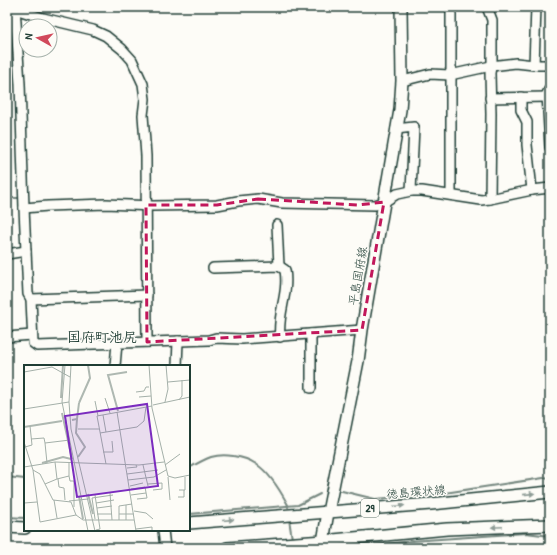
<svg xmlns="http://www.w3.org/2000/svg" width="557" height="555" font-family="'Patrick Hand','Klee One',sans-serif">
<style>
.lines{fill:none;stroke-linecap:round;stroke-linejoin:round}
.stream{stroke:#75877f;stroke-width:2}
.minor-casing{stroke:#1f3d34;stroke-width:12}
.major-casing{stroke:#1f3d34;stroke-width:14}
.minor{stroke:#fdfcf7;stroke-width:9}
.major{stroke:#fdfcf7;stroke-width:11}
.oneway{fill:#8e9c96}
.marked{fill:none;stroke:#c2185b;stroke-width:3;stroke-dasharray:8 5;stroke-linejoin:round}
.labels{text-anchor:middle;stroke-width:3;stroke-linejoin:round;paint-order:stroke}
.shield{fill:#fdfcf7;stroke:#62766e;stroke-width:1}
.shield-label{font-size:11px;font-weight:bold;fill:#1f3d34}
.street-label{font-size:12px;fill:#1f3d34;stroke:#fdfcf7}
.quarter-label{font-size:14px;font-weight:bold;fill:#1f3d34;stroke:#fdfcf7}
.inset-river{fill:none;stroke:#aeb8b1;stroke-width:2}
.inset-road{fill:none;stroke:#a4b0a9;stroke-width:1}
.view{fill:#7b2cbf;fill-opacity:0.15;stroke:#7b2cbf;stroke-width:2}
.inset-edge{fill:none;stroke:#1f3d34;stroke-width:2}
</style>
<rect width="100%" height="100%" fill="#fdfcf7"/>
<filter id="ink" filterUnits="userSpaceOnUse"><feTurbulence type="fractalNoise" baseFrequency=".025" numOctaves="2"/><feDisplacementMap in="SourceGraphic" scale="8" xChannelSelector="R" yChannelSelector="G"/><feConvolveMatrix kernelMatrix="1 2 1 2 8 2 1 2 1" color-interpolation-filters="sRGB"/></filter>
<g filter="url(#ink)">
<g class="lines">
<g class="stream">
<polyline points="7,198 20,198"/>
<path d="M189 468C196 464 203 460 211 457 218 455 226 455 233 456 240 457 249 459 256 464 270 473 280 490 288 505V507"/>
<polyline points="7,477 25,479"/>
<polyline points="338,491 342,491 375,499 438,494 550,477"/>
<polyline points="189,514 298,505 320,494"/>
<polyline points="7,517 25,518"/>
<polyline points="289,519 292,539"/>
<polyline points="349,548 412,541 526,533 550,536"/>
</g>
<defs>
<g id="minor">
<polyline points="15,7 20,84 24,208 28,294 31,299 33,343 37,346 209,340 216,338 242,339 362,330"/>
<polyline points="451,7 451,195"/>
<polyline points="487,7 492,20 492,62 490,73 491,114 490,199"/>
<polyline points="15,9 43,18 93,30 106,36 122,49 132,60 143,84 145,99 143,115 146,156 147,342"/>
<polyline points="534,65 536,7"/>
<polyline points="402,81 430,74 450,75 491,66 516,63 534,65 548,65"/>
<polyline points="550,88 547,94 550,147"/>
<polyline points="521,97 521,110 527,122 527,145 532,190"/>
<polyline points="490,98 548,97"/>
<polyline points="396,129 414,127 411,191"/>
<polyline points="24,208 48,206 106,204 153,206 217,205 238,201 258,199 282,203 375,205 384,202 397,194 411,191 422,191 481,200 490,199 532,190 550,188"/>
<polyline points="277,225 279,266"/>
<polyline points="7,254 26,251"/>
<path d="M213 268 279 266 285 270C289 295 277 313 280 337"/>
<polyline points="31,299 147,295"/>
<polyline points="7,337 32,335"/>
<polyline points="115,366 117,343"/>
<polyline points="177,366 178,341"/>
<polyline points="311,388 311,334"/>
<polyline points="163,530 165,548"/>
</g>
<g id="major">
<polyline points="189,523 431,504 550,492"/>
<polyline points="7,527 25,528"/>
<polyline points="227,548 323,541 447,529 550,525"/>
<polyline points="322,548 328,512 358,361 362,330 400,110 402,81 401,7"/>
</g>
</defs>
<use href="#minor" class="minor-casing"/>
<use href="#major" class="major-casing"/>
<use href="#minor" class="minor"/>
<use href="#major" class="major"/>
</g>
<defs><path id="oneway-solid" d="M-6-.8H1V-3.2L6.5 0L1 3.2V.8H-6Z"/></defs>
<g class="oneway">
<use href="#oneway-solid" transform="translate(529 494) rotate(-6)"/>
<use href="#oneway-solid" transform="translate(399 506) rotate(-4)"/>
<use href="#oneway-solid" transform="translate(228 520) rotate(-5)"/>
<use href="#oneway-solid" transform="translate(497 527) rotate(177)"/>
</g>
</g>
<path class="marked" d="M258 199 358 205 384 202 362 330 147 342 146 205H217Z"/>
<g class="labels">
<rect class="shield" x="361" y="499" width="18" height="18" rx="3"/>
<g class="shield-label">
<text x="370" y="512">29</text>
</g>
<g class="street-label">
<text transform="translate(358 276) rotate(-80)" y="4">平島国府線</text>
<text transform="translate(416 492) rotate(-5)" y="4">徳島環状線</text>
</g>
<g class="quarter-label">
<text x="102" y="342">国府町池尻</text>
</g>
</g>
<g transform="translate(24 365)">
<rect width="166" height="166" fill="#fdfcf7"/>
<path class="inset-river" d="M37 33 39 0M55 38 66 13 64 0M94 46 84 10 103 7M38 48 48 94M53 54 52 68 61 82 54 92M48 55 53 54 55 38M0 62 38 56M18 98 39 92 47 94M64 129 69 149M55 131 59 154"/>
<path class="inset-road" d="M41 0 38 37 64 166M47 0 45 37 47 64 71 166M125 0 128 43 144 111 151 113 166 110M0 7 28 2 46 12M144 17 166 15M112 27 120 26 122 22H125M115 32 127 31M81 33 86 48M155 35 158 31V15M71 36 74 51M141 37 144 24 142 0M129 40 166 32M0 44 45 37M93 47 112 166M79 50 82 67M54 64H75M76 68 113 62 120 56 122 42M7 74 20 73 21 78 46 75M0 77 9 105 16 109 29 135 47 137 52 150 59 155H110M21 78 23 98M1 82 8 80 6 61M79 87H89L88 76M31 97 33 114 45 111 46 116H50V142M45 98V111M82 99 73 51 128 41M119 100 124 121M141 100 156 89M0 102 31 97 115 100 140 97M103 103 113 102 112 100M9 105 16 157 52 150M103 109 134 105M144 112 146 135M34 114 35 122 40 123 41 135M104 115 130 112 142 105M21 119 33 114M124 119 138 118V124L129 125M106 121 119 118M107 124 121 122 123 133 113 134M155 125H161V112M86 128 88 155M71 130 76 164 72 165M107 130 122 128M154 132H160V125M30 135 33 153M45 136 64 134M0 138 13 137M72 138 90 135M102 140V155M73 143 88 141M110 146 122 148 129 154M73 149H88M95 149H110M71 154 68 133 89 130M95 155V141L108 139M112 164 128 162V166"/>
<path class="view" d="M123 39 134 121 53 132 41 51Z"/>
<rect width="166" height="166" class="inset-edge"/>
</g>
<rect width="557" height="555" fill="none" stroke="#fdfcf7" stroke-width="24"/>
<rect x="12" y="12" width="533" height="531" fill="none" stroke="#1f3d34" stroke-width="1.5" filter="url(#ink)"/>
<g transform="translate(38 38) rotate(278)"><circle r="19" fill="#fdfcf7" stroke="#a4b0a9"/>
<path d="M0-3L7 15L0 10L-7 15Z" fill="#d1495b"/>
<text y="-6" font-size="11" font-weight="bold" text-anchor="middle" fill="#1f3d34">N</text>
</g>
</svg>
